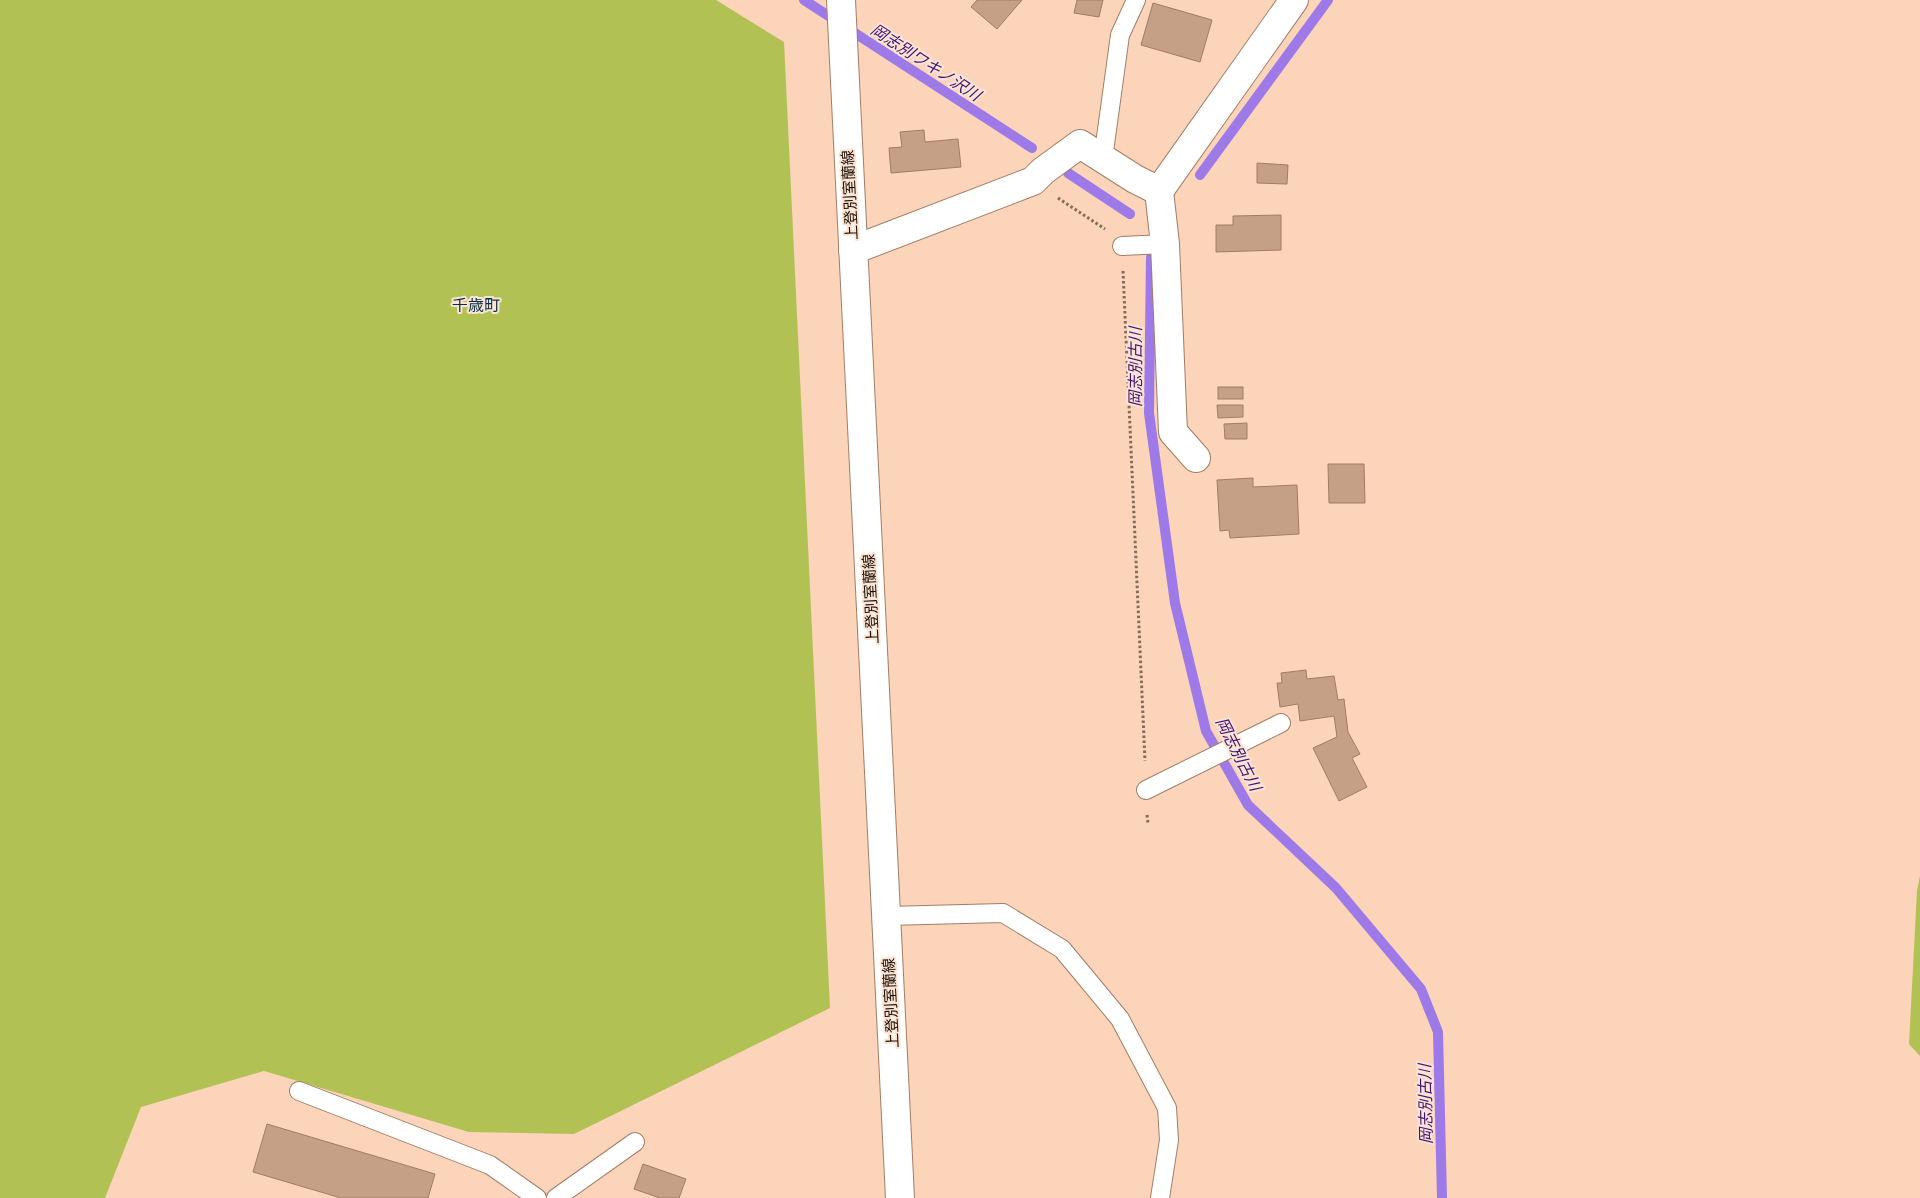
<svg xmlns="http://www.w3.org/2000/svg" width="1920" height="1198" font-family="'Source Sans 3','Noto Sans JP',sans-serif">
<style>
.green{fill:#b2c154}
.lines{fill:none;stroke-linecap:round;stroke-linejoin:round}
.stream{stroke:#9d7ae8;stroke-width:10}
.building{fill:#c5a086;stroke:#a17d64}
.lane-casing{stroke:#a27e65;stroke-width:20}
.street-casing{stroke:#a27e65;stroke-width:30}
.secondary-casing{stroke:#a27e65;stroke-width:30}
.path{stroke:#846b59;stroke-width:3;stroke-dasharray:2.5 2.5;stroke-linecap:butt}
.lane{stroke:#fff;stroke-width:18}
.street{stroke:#fff;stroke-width:28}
.secondary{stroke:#fff;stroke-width:28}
.labels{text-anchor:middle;stroke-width:4;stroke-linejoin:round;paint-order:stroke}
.street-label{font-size:15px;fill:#190d04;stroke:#fce4d4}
.water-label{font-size:16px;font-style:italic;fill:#3d1275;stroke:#fce4d4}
.neighbourhood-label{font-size:16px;fill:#032f45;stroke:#fce4d4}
</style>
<rect width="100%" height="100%" fill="#fbd4b9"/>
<g class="green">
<polygon points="0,0 716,0 784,42 830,1008 574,1134 469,1132 264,1071 141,1107 105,1198 0,1198"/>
<polygon points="1920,876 1920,1056 1909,1044 1917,891"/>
</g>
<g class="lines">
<g class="stream">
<polyline points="804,0 1032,148"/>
<polyline points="1068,173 1130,214"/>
<polyline points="1200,175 1328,0"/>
<polyline points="1151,257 1149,413 1175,603 1206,731 1248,805 1336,888 1421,989 1438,1032 1442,1198"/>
</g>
</g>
<g class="building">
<polygon points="977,0 1022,0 997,29 971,7"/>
<polygon points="1077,0 1103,0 1099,17 1074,13"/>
<polygon points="1153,3 1212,20 1200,62 1141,45"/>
<polygon points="924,130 925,142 958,139 961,167 891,173 889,148 902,147 900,132"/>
<polygon points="1257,163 1288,165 1287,184 1257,183"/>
<polygon points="1281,215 1281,250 1216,252 1216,225 1233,225 1233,216"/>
<rect x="1218" y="387" width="25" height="12"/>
<polygon points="1217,405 1243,405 1243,417 1218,418"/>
<polygon points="1247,423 1247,439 1225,439 1224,424"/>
<polygon points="1328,464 1364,464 1365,503 1329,503"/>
<polygon points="1253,478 1253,487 1297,485 1299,534 1230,538 1229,530 1220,531 1217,480"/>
<polygon points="1306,670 1307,679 1334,676 1338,700 1344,699 1348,732 1360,754 1352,758 1367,787 1339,801 1313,748 1337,737 1334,716 1300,721 1298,704 1280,707 1277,683 1282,683 1281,673"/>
<polygon points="267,1124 435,1174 428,1198 341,1198 253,1172"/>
<polygon points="643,1164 686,1179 679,1198 660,1198 634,1189"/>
</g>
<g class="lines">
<defs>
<g id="lane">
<polyline points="1103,159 1120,35 1136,0"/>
<polyline points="1122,246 1165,244"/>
<polyline points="1146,790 1281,723"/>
<polyline points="887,916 1003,913 1062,949 1120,1019 1167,1108 1169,1140 1160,1198"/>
<polyline points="299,1091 490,1165 537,1198"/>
<polyline points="556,1198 635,1142"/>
</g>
<g id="street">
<polyline points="1159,191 1165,244 1173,432 1196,458"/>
<polyline points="853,250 1033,181 1043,171 1080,144 1135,179 1159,191 1294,0"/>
</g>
<polyline id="secondary" points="841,0 900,1198"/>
</defs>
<use href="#lane" class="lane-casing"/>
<use href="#street" class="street-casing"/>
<use href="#secondary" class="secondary-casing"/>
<g class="path">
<polyline points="1058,198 1105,229"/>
<polyline points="1123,271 1145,761"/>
<polyline points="1147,815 1148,823"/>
</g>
<use href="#lane" class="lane"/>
<use href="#street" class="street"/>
<use href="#secondary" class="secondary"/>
</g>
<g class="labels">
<g class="street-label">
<text transform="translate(850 195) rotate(-93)" y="5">上登別室蘭線</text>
<text transform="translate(871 599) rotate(-93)" y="5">上登別室蘭線</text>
<text transform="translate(891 1003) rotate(-93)" y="5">上登別室蘭線</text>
</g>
<g class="water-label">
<text transform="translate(926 62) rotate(33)" y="6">岡志別ワキノ沢川</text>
<text transform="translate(1135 367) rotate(-90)" y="6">岡志別古川</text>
<text transform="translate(1239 754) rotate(63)" y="6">岡志別古川</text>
<text transform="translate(1425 1104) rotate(-91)" y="6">岡志別古川</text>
</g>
<g class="neighbourhood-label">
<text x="476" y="311">千歳町</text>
</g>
</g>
</svg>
